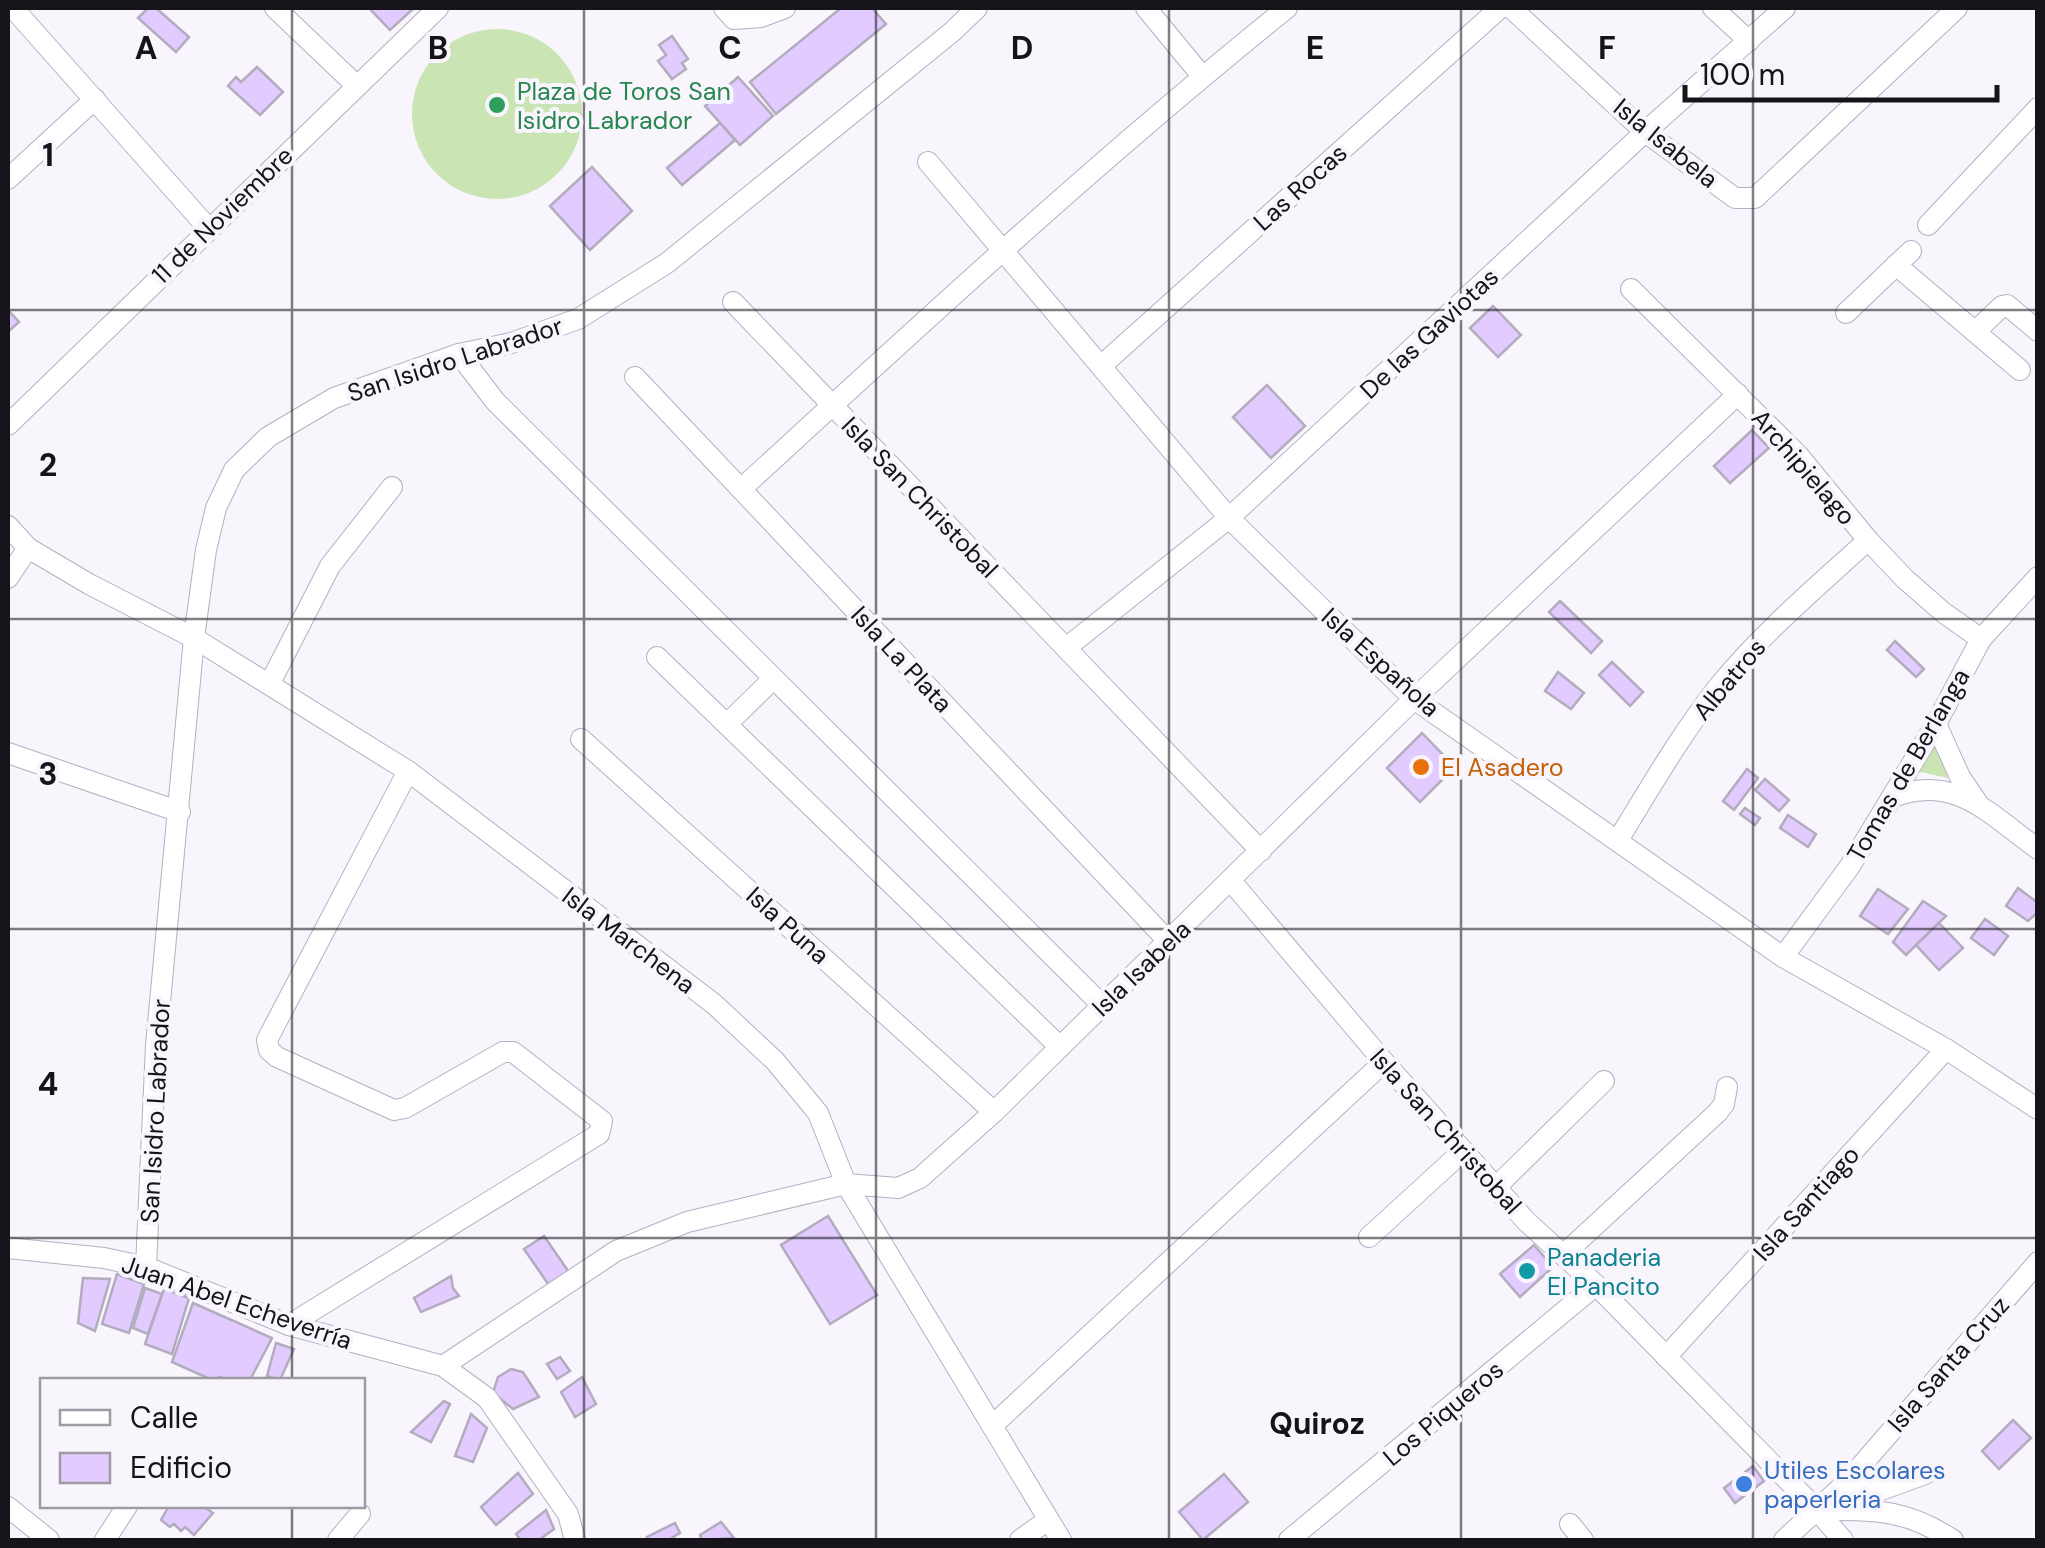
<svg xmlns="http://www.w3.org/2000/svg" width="2045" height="1548" font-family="'DM Sans',sans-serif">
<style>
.green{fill:#cae5b3}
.building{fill:#e1cbff;stroke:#b3acbe;stroke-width:2.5}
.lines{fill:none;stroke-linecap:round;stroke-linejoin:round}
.minor-casing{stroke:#b6afc1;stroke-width:22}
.minor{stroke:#fff;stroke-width:20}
.grid{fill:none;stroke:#16141a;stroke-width:2.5;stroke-opacity:0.55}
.leisure-dot{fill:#2e9e5b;stroke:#f8f5fd;stroke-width:4}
.food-dot{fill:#e8710a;stroke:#f8f5fd;stroke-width:4}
.culture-dot{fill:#0f9aa8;stroke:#f8f5fd;stroke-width:4}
.shop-dot{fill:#3f7fe0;stroke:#f8f5fd;stroke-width:4}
.labels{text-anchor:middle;stroke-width:8;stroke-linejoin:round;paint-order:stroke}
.leisure-label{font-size:25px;fill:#27864d;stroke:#f8f5fd;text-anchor:start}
.street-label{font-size:25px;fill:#16141a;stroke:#f8f5fd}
.food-label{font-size:25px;fill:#c56008;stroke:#f8f5fd;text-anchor:start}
.culture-label{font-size:25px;fill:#0d838f;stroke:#f8f5fd;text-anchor:start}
.shop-label{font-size:25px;fill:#366cbe;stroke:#f8f5fd;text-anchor:start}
.quarter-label{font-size:30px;font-weight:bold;fill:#16141a;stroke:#f8f5fd}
.grid-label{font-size:32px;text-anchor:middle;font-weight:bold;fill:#16141a;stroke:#f8f5fd;stroke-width:8;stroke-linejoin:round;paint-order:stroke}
</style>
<rect width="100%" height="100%" fill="#f8f5fd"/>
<g class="green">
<circle cx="497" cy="114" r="85"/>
<polygon points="1934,742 1948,778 1916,771"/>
</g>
<g class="building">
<polygon points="148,8 156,8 189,37 176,52 138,18"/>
<polygon points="369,8 414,8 390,30"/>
<polygon points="841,8 872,8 886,24 776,114 750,82"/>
<polygon points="672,36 688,59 682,63 686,69 672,79 658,61 666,55 659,45"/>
<polygon points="257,67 283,92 260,115 228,86 236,77 241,82"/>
<polygon points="738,77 773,116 740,145 705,106"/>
<polygon points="720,123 735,140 682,185 667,168"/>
<polygon points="592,167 632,211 590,250 550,206"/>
<polygon points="1493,306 1521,335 1498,357 1470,328"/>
<polygon points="8,310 19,322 8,332"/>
<polygon points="1267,385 1305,426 1271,458 1233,417"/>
<polygon points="1752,430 1769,448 1730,483 1714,466"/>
<polygon points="1560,601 1602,641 1591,653 1549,612"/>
<polygon points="1895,641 1924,669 1916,677 1887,650"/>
<polygon points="1612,662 1643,692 1630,706 1599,675"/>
<polygon points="1558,672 1584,693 1571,709 1545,691"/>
<polygon points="1422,733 1455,767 1420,802 1387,768"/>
<polygon points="1747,769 1758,778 1734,810 1723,801"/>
<polygon points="1765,779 1789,800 1779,811 1755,790"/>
<polygon points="1745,808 1760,818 1755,825 1740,814"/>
<polygon points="1788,815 1816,834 1808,847 1780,828"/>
<polygon points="2018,888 2038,903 2038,912 2028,921 2006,906"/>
<polygon points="1878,889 1908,909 1888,934 1860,916"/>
<polygon points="1923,901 1946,916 1906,955 1893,942"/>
<polygon points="1985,919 2008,936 1994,955 1971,938"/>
<polygon points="1939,923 1963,948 1939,970 1916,945"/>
<polygon points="828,1216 877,1295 830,1324 781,1245"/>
<polygon points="544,1236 573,1278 553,1291 524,1249"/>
<polygon points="1534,1245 1553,1267 1520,1297 1500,1274"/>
<polygon points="117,1274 144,1284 129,1333 102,1324"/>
<polygon points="451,1276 453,1288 459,1296 421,1312 414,1298"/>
<polygon points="83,1278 110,1279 95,1331 78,1323"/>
<polygon points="145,1288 162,1294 148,1334 133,1328"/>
<polygon points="164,1289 189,1298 172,1354 145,1344"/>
<polygon points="193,1303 272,1338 250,1380 225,1380 220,1377 212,1380 172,1362"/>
<polygon points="276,1343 294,1349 280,1380 267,1376"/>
<polygon points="560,1357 570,1371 557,1379 547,1364"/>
<polygon points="511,1369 523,1372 539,1397 513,1409 493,1393 498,1377"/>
<polygon points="582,1377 596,1404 575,1417 561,1392"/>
<polygon points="444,1401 450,1404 431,1442 411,1432"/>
<polygon points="471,1414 487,1428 473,1462 455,1456"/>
<polygon points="2013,1420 2031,1438 1999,1469 1982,1451"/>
<polygon points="1753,1466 1764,1481 1735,1503 1724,1488"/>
<polygon points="518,1473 533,1494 496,1525 481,1507"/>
<polygon points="1224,1474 1248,1502 1203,1540 1179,1512"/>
<polygon points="169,1506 203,1506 213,1513 194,1535 185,1527 181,1531 174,1524 170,1527 161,1520"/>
<polygon points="546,1510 554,1529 539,1540 521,1540 516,1534"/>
<polygon points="721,1522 734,1538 702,1540 700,1535"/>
<polygon points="675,1523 680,1533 668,1540 649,1540 647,1537"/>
</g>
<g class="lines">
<defs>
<g id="minor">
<polyline points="13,8 208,228"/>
<polyline points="275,8 357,86"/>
<polyline points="724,8 734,19 761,17 785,8"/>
<polyline points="1146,8 1202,76"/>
<polyline points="1511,8 1645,132 1735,198 1755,198 1957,8"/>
<polyline points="1713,8 1749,41"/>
<polyline points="928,162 1229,518 1414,699 1783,957 1946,1049 2038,1109"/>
<polyline points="8,179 95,99"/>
<polyline points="1928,225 2038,108"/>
<polyline points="1896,265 2020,370"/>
<polyline points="1631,289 1799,456 1868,540 1905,579 1944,613 1981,639"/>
<polyline points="733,302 1261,851"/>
<polyline points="1846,313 1911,251"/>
<polyline points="1975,332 2002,306 2007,305 2038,331"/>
<polyline points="459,354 495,401 1102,1005"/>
<polyline points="1101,366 1500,8"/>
<polyline points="635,377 1169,942"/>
<polyline points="8,425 438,8"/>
<path d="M741 489C920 325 1098 160 1287 8"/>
<polyline points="8,526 28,548 89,584 194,638 408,771 714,1004 775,1061 818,1113 846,1184 1061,1540"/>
<polyline points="8,578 28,548"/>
<polyline points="1066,648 1229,518 1645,132 1785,8"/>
<polyline points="657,657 1060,1047"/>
<polyline points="270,683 330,566 392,487"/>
<polyline points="727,724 773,679"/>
<polyline points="1936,724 1960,777 1979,805"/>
<polyline points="581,739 994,1112"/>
<polyline points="8,753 180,812"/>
<path d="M1891 798C1954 772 1989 814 2038 849"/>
<path d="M1618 840C1650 788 1681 734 1719 686 1763 632 1817 587 1868 540"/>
<polyline points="1231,881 1384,1062 1526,1221 1596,1285 1817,1510 1843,1540"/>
<polyline points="1783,957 1850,866 1936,724 1981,639 2038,577"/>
<polyline points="1496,1187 1604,1081"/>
<polyline points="1369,1237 1462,1152"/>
<polyline points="8,1248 104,1258 146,1267 289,1325 443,1366 487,1398 568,1514 575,1540"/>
<polyline points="1563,1255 1718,1112 1724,1104 1727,1087"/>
<polyline points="146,1267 156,1045 194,638 206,550 216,508 234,470 268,437 334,398 459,354 511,343 578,319 667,263 952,32 977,8"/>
<polyline points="289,1325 599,1134 602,1121 513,1052 503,1052 405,1108 394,1110 277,1057 269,1050 267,1040 408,771"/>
<polyline points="1666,1357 1946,1049"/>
<polyline points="443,1366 616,1251 687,1222 846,1184 898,1188 920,1178 994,1112 1414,699 1738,394"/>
<polyline points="992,1426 1384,1062"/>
<polyline points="1846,1483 1881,1490 1925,1474"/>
<polyline points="8,1507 49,1540"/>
<path d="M1817 1510C1874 1510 1904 1508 1953 1540"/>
<polyline points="1570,1524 1583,1540"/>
<polyline points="105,1540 127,1506"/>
<polyline points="338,1540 360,1514"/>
<polyline points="1020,1540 1048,1520"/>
<polyline points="1289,1540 1596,1285"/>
<polyline points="1784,1540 1846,1483 2038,1262"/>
</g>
</defs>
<use href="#minor" class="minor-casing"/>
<use href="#minor" class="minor"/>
</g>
<path class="grid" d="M292 8V1380M584 8V1540M876 8V1540M1169 8V1540M1461 8V1540M1753 8V1540M8 310H2038M8 619H2038M8 929H2038M8 1238H2038M292 1506V1540"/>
<circle class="leisure-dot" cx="497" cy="105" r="10"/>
<circle class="food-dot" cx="1421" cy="767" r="10"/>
<circle class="culture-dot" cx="1527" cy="1271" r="10"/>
<circle class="shop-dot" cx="1744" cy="1484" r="10"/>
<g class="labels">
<g class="leisure-label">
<text x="517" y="100">Plaza de Toros San<tspan x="517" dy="29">Isidro Labrador</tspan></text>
</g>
<g class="street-label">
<text transform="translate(1666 143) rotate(39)" y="9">Isla Isabela</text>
<text transform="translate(1300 187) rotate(-42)" y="9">Las Rocas</text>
<text transform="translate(222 215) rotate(-44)" y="9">11 de Noviembre</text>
<text transform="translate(1429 333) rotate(-43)" y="9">De las Gaviotas</text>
<text transform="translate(455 359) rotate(-18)" y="9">San Isidro Labrador</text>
<text transform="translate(1804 467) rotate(49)" y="9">Archipielago</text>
<text transform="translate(920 497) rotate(46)" y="9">Isla San Christobal</text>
<text transform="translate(902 659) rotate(47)" y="9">Isla La Plata</text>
<text transform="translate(1381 662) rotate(42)" y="9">Isla Española</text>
<text transform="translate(1729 679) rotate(-50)" y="9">Albatros</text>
<text transform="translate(1908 765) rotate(-60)" y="9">Tomas de Berlanga</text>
<text transform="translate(788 925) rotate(42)" y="9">Isla Puna</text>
<text transform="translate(629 940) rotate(37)" y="9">Isla Marchena</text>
<text transform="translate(1141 968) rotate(-44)" y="9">Isla Isabela</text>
<text transform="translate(155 1111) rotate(-87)" y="9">San Isidro Labrador</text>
<text transform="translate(1446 1131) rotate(48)" y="9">Isla San Christobal</text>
<text transform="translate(1806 1203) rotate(-48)" y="9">Isla Santiago</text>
<text transform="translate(237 1302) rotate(19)" y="9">Juan Abel Echeverría</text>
<text transform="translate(1948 1364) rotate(-49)" y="9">Isla Santa Cruz</text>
<text transform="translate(1443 1413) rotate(-40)" y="9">Los Piqueros</text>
</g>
<g class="food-label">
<text x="1441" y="776">El Asadero</text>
</g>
<g class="culture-label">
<text x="1547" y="1266">Panaderia<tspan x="1547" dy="29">El Pancito</tspan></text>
</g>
<g class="shop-label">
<text x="1764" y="1479">Utiles Escolares<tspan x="1764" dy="29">paperleria</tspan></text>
</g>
<g class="quarter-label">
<text x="1317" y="1434">Quiroz</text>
</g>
</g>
<g class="grid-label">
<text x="146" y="59">A</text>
<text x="438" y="59">B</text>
<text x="730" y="59">C</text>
<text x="1022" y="59">D</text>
<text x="1315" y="59">E</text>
<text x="1607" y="59">F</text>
<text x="48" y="166">1</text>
<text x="48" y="476">2</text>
<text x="48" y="785">3</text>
<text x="48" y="1095">4</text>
</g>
<rect width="2045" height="1548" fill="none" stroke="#16141a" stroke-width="20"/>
<rect x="40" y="1378" width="325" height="130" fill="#f8f5fd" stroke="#9e9ba2" stroke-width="2.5"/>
<rect x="60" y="1410" width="50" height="15" fill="#ffffff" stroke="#9e9ba2" stroke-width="2.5"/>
<text x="130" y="1428" font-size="30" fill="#16141a">Calle</text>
<rect x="60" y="1453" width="50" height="30" fill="#e1cbff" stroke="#9e9ba2" stroke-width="2.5"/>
<text x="130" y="1478" font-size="30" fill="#16141a">Edificio</text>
<path d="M1685 85v15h312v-15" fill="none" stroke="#16141a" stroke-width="5"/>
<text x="1700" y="85" font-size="30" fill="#16141a" stroke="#f8f5fd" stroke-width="8" paint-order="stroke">100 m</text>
</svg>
